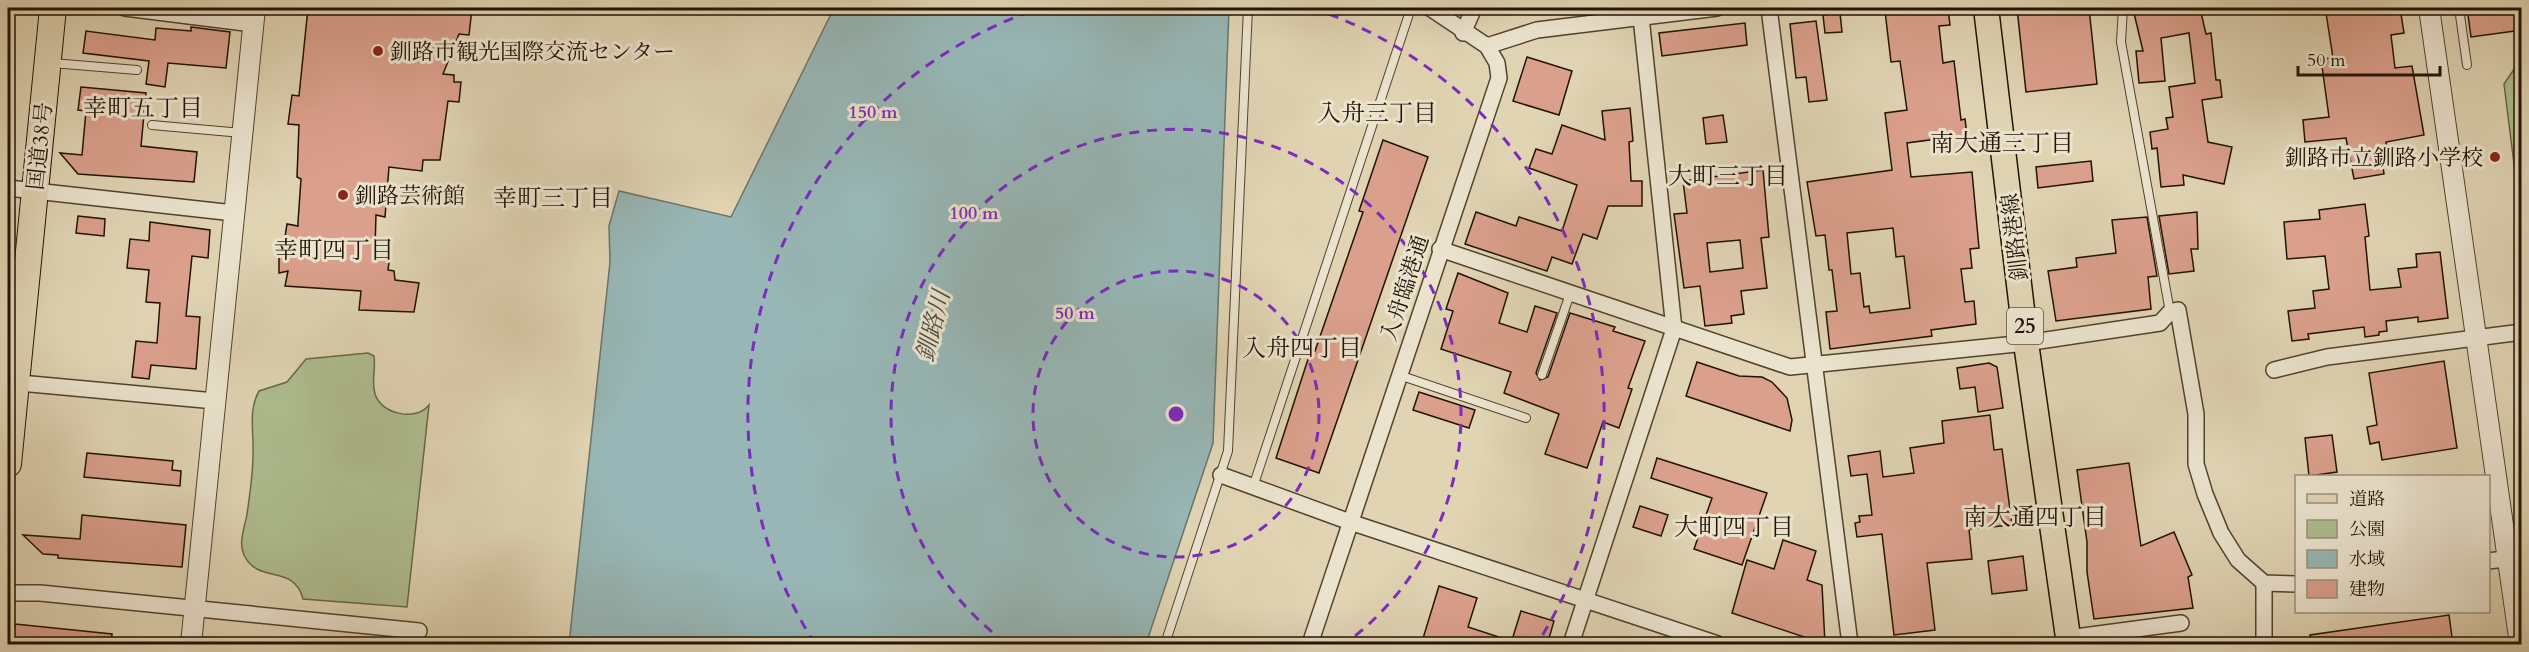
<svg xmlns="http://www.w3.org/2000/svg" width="2529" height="652" font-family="Cardo,'Noto Serif JP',serif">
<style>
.green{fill:#aebd8f;stroke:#686848;stroke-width:1.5}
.water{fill:#97b6b5;stroke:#68756d;stroke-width:1.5}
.building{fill:#dba08c;stroke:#211302;stroke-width:1.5;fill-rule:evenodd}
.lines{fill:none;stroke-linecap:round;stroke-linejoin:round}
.service-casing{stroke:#51432e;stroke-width:10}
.minor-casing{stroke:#51432e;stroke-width:18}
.tertiary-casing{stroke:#51432e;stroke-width:22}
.primary-casing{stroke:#211302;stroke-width:27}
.trunk-casing{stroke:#211302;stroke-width:28}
.service{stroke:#ebe3ce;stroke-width:8}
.minor{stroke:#ebe3ce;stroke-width:15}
.tertiary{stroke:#ebe3ce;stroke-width:20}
.primary{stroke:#e0d4b3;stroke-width:24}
.trunk{stroke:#e0d4b3;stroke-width:26}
.ring{fill:none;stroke:#7b2cbf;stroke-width:3;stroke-dasharray:10 8}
.poi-dot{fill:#8f2418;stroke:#ebe3ce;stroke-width:2}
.labels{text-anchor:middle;stroke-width:6;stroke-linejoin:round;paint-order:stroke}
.shield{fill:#ebe3ce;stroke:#5e513f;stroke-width:1.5}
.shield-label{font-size:21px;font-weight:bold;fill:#211302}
.poi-label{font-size:22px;fill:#211302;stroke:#ebe3ce;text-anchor:start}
.street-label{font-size:22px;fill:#211302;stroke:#ebe3ce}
.neighbourhood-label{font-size:24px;fill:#211302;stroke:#ebe3ce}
.water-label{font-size:24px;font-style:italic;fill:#4a4c41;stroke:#ebe3ce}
.centre{fill:#7b2cbf;stroke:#ebe3ce;stroke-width:3}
.ring-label{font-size:18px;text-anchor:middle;font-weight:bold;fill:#7b2cbf;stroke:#ebe3ce;stroke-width:6;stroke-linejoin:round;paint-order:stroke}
</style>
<rect width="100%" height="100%" fill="#e0d4b3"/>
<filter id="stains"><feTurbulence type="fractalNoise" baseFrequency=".00333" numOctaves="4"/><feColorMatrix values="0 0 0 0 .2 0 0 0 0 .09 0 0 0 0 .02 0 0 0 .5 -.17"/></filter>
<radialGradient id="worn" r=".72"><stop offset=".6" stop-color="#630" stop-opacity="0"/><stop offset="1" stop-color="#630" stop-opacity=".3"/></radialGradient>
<g class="green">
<polygon points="2521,59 2521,220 2504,84"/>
<path d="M368 353 374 356C376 369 371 381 375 394 381 414 416 422 429 405L407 607 303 599C294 563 258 585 244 555 238 542 245 527 247 514 250 494 253 474 253 454 254 432 248 410 259 391L287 382 306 359Z"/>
</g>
<polygon class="water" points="834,8 1229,8 1213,443 1146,644 569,644 610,262 609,226 619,191 731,217"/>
<g class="building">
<polygon points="308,8 472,8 469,35 459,34 443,74 454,75 454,82 461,82 459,102 448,101 440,160 423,160 422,171 389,167 385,217 376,215 375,248 391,248 388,270 394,271 395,280 419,283 414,312 359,310 361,291 285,286 288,271 279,273 279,251 283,250 287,224 298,226 298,222 301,179 297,177 299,125 288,124 292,95 299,96"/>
<path d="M1916 8H1948L1950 25 1939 26 1943 63 1954 61 1961 120 1965 119 1967 135 1907 143 1911 177 1972 172 1979 248 1970 249 1972 268 1961 269 1965 302 1974 301 1976 324 1931 330 1932 336 1830 349 1826 312 1837 311 1832 270H1829L1825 235 1816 236 1807 182 1892 170 1885 113 1907 110 1900 61 1891 62 1885 11ZM1893 228 1896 257 1904 256 1910 308 1870 313 1869 306 1864 307 1860 273 1851 274 1847 233Z"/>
<polygon points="2017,8 2089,8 2097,84 2026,92"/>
<polygon points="2158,8 2200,8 2206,34 2211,33 2216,80 2220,80 2222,97 2202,100 2208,142 2232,147 2224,184 2183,175 2184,185 2161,187 2157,148 2152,149 2150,132 2168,129 2166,118 2173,117 2169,87 2195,83 2189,33 2161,38 2165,81 2139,83 2136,51 2143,51 2134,13"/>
<polygon points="2366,8 2400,8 2404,33 2391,35 2395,68 2412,66 2424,135 2386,142 2390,166 2383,167 2384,174 2354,179 2346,138 2305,142 2303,120 2329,117 2321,59 2333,58 2326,13"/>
<polygon points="2467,8 2522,8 2522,30 2471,37"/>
<polygon points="1840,13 1842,32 1825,33 1823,15"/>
<polygon points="1816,21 1827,100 1809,102 1806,77 1796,78 1790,24"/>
<polygon points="1745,23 1747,45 1662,56 1659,33"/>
<polygon points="191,27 230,32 226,68 168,63 165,87 146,84 149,61 83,53 86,31 155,40 156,28 191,31"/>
<polygon points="1527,57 1572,71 1559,115 1513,101"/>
<polygon points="81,87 146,93 141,146 197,152 194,182 78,174 60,153 82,155 86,111 78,110"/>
<polygon points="1630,108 1633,141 1629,142 1631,181 1642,181 1642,206 1608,206 1597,239 1583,234 1572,264 1552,257 1547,271 1465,244 1476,212 1516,226 1519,217 1562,231 1577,185 1529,168 1536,149 1552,154 1562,125 1605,140 1602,111"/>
<polygon points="1723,115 1727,142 1706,144 1703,118"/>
<polygon points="1383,140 1428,157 1319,473 1276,458 1311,350 1315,351 1363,212 1359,211"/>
<polygon points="2091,161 2093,181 2038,188 2036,167"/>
<path d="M1763 170 1769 237 1761 238 1767 288 1741 291 1744 314 1731 316 1732 323 1705 326 1700 286 1684 288 1674 214 1687 213 1683 181ZM1740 240 1743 268 1710 272 1707 243Z"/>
<polygon points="2365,204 2369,236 2365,237 2370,290 2401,287 2398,269 2417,267 2416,254 2440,252 2448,318 2418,322 2418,317 2386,321 2387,331 2379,332 2379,335 2365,337 2364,327 2308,334 2309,339 2292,341 2288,311 2315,308 2313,291 2329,289 2325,256 2287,259 2284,222 2320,219 2319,210"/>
<polygon points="2197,212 2198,249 2191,249 2194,271 2169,274 2159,216"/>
<polygon points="78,216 105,219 104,236 76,233"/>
<polygon points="2147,217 2157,276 2148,277 2151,309 2056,321 2048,271 2077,267 2076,258 2116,253 2112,220"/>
<polygon points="150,222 210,230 208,258 192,256 186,316 200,317 196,369 151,365 149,379 132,377 136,341 157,343 160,303 146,302 149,270 127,268 130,239 149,241"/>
<polygon points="1458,273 1508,293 1499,323 1527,332 1535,306 1557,313 1536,373 1540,380 1548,377 1570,313 1615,327 1613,331 1645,341 1628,388 1632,389 1619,428 1603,422 1587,468 1545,454 1559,414 1504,393 1511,372 1441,349 1453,311 1446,309"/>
<polygon points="2444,361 2457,448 2382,460 2379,442 2370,444 2367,427 2377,425 2369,373"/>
<polygon points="1697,362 1739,376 1762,377 1772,382 1787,398 1792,420 1790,431 1686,396"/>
<polygon points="1989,363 1997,367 2003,408 1978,412 1975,387 1960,389 1957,368"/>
<polygon points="1419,392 1475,410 1469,428 1413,410"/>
<polygon points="1990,415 1994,450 2002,449 2012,525 1969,529 1972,559 1927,563 1935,630 1894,635 1882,534 1857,537 1855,523 1860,522 1859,516 1872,515 1867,474 1851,476 1848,456 1880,451 1883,477 1914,473 1910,448 1944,443 1942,421"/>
<polygon points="2332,435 2337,472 2309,476 2305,438"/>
<polygon points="87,453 173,461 172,470 181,471 180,486 84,477"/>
<polygon points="1657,458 1767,493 1742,565 1694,549 1712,498 1651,478"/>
<polygon points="2129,463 2141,546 2174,532 2192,575 2188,577 2193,608 2094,619 2087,572 2087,542 2077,470"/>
<polygon points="1640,506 1668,515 1661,536 1633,527"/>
<polygon points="82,515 186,525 182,567 58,558 58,555 43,554 23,535 80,539"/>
<polygon points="1783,540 1816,551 1807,580 1822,585 1825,644 1732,613 1747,560 1774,569"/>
<polygon points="2023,556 2027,590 1992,594 1988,561"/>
<polygon points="1439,586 1477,598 1468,627 1511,641 1510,645 1421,645"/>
<polygon points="1521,611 1554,621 1547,645 1527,645 1512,640"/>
<polygon points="2449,615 2453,645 2311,645 2310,635"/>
<polygon points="15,624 112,634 111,645 13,645"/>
</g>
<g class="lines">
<defs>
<g id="service">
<polyline points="2123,8 2121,42 2170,312"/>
<polyline points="2459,8 2467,65"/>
<polyline points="52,63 137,70"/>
<polyline points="152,125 242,133"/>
<polyline points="1399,375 1526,418"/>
<polyline points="1542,375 1570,294"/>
<polyline points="1253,487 1411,8"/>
<polyline points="1165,644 1228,451 1248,8"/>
</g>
<g id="minor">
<polyline points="125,8 253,24"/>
<polyline points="1769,8 1850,644"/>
<polyline points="1463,33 1474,8"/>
<polyline points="1487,46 1537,30 1717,8"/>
<polyline points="8,188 234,213"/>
<polyline points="1440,249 1790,367 2026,343 2160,323 2170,312 2178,310 2196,414 2196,464 2205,494 2221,533 2238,560 2264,583 2296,584"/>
<polyline points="2274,370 2327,357 2522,332"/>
<polyline points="9,382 215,401"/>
<polyline points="1221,475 1350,522 1718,644"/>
<polyline points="2488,561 2522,557"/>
<polyline points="2264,583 2264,644"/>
<polyline points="8,593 40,593 419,631"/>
<polyline points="2068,638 2181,623"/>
<polyline points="1310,644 1499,78 1497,63 1487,46 1430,8"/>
<polyline points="1571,644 1674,329 1641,17"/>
</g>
<g id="tertiary">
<polyline points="2429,8 2520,644"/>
<polyline points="191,644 255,8"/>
</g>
<polyline id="primary" points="1986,8 2026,343 2069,644"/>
<polyline id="trunk" points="8,464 53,8"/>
</defs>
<use href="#service" class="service-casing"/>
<use href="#minor" class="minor-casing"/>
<use href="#tertiary" class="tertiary-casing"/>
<use href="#primary" class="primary-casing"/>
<use href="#trunk" class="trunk-casing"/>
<use href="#service" class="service"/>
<use href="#minor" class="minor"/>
<use href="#tertiary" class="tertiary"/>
<use href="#primary" class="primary"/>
<use href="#trunk" class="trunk"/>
</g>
<g class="ring">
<circle cx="1176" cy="414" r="143"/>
<path d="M1006 643A285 285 0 1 1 1346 643"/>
<path d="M815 644A428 428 0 0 1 1040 8M1312 8A428 428 0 0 1 1537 644"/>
</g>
<g class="poi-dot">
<circle cx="378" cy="51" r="6"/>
<circle cx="2495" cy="157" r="6"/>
<circle cx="343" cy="195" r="6"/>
</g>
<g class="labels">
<rect class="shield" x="2007" y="308" width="36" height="36" rx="4.5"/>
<g class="shield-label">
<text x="2025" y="333">25</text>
</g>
<g class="poi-label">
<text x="390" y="59">釧路市観光国際交流センター</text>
<text x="2483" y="165" text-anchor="end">釧路市立釧路小学校</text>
<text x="355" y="203">釧路芸術館</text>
</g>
<g class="street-label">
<text transform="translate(39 146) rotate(-84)" y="8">国道38号</text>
<text transform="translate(2014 237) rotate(-97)" y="8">釧路港線</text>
<text transform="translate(1404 288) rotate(-72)" y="8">入舟臨港通</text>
</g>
<g class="neighbourhood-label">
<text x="143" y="116">幸町五丁目</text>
<text x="1377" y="121">入舟三丁目</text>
<text x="2002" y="151">南大通三丁目</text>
<text x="1728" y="184">大町三丁目</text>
<text x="553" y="206">幸町三丁目</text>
<text x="334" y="258">幸町四丁目</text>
<text x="1302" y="356">入舟四丁目</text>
<text x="2035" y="525">南大通四丁目</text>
<text x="1734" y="535">大町四丁目</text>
</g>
<g class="water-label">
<text transform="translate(933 326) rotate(-76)" y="8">釧路川</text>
</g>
</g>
<circle cx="1176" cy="414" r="9" class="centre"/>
<g class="ring-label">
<text x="873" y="118">150 m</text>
<text x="974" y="219">100 m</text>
<text x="1075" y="319">50 m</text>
</g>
<rect width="2529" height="652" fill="none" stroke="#e0d4b3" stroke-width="30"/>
<rect x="9" y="9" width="2511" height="634" fill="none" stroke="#211302" stroke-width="3"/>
<rect x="15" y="15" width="2499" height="622" fill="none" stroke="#211302" stroke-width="1.5"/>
<rect x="2295" y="475" width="195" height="138" fill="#ebe3ce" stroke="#9a907c" stroke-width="1.5"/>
<rect x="2307" y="494" width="30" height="9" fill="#e0d4b3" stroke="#9a907c" stroke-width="1.5"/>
<text x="2349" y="505" font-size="18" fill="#211302">道路</text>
<rect x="2307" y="520" width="30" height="18" fill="#aebd8f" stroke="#9a907c" stroke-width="1.5"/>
<text x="2349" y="535" font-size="18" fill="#211302">公園</text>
<rect x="2307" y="550" width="30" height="18" fill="#97b6b5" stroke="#9a907c" stroke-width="1.5"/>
<text x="2349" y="565" font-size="18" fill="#211302">水域</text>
<rect x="2307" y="580" width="30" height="18" fill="#dba08c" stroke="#9a907c" stroke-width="1.5"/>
<text x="2349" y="595" font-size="18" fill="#211302">建物</text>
<path d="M2298 66v9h142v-9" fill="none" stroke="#211302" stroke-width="3"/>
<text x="2307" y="66" font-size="18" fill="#211302" stroke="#ebe3ce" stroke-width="4.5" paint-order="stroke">50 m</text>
<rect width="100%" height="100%" filter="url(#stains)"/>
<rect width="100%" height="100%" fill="url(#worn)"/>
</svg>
